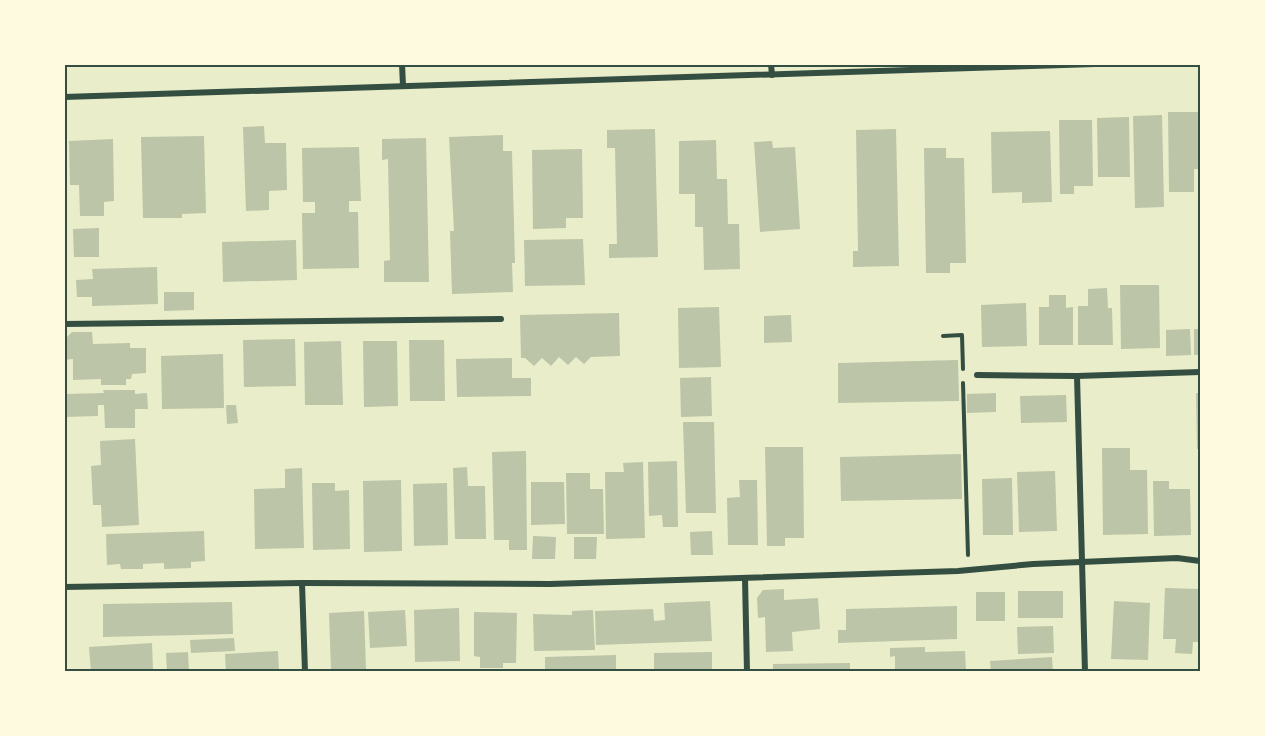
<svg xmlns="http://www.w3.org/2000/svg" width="1265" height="736" font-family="Lora,serif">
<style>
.building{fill:#bcc5a7}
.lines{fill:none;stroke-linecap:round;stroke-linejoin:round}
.path{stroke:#344e41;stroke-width:4}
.minor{stroke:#344e41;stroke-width:6}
.neatline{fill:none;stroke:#344e41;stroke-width:2}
</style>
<rect width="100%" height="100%" fill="#e9edc9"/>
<g class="building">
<polygon points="1168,112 1200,112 1200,169 1194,169 1194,192 1169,192"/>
<polygon points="1162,115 1164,207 1135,208 1133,116"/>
<polygon points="1129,117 1130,177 1098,177 1097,118"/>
<polygon points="1059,120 1092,120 1093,186 1074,186 1074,194 1060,194"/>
<polygon points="264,126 265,143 286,143 287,190 269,191 269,210 246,211 243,127"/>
<polygon points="655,129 658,257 609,258 609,244 617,244 615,148 607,148 607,130"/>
<polygon points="896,129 899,266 853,267 853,251 858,251 856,130"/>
<polygon points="1050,131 1052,202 1022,203 1022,192 992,193 991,132"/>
<polygon points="503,135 503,151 512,151 515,263 512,263 513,292 452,294 450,231 454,231 449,137"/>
<polygon points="204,136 206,213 182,214 182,218 143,218 141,137"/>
<polygon points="426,138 429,282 384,282 384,261 390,260 388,159 382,160 382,139"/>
<polygon points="113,139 114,201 104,202 104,216 80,216 79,185 70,185 69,141"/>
<polygon points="716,140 717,179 727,179 728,224 739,224 740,269 704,270 703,227 695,227 695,194 679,194 679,141"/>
<polygon points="772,141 773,148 795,147 800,229 760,232 754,142"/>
<polygon points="359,147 361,201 349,201 349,212 358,212 359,268 303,269 302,213 315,213 315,202 303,202 302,148"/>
<polygon points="924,148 946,148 946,158 964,158 966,263 950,263 950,273 926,273"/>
<polygon points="582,149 583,218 566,218 566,228 533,229 532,150"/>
<polygon points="99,228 99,257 74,257 73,229"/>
<polygon points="583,239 585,285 525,286 524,240"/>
<polygon points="296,240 297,280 223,282 222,242"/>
<polygon points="157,267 158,304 92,306 92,297 77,297 76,280 93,279 92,269"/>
<polygon points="1120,285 1159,285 1160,348 1121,349"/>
<polygon points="1107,288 1108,308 1112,308 1113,345 1078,345 1078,306 1088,306 1088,289"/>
<polygon points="164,292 194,292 194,310 164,311"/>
<polygon points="1049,295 1066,295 1066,308 1073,307 1073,345 1039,345 1039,307 1049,307"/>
<polygon points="1026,303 1027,346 982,347 981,305"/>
<polygon points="719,307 721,367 679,368 678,308"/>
<polygon points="619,313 620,356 591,357 584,364 576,357 568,365 559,357 551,366 542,358 534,366 525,358 521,358 520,315"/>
<polygon points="791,315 792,342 764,343 764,316"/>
<polygon points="1190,329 1191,355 1166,356 1166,330"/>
<rect x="1194" y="329" width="6" height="26"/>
<polygon points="72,332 92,332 93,344 130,343 130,348 146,348 146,373 132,374 131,379 126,379 126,385 101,385 101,379 73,380 73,359 64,360 64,340"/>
<polygon points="295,339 296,386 244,387 243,340"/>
<polygon points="409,340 444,340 445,401 410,401"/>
<polygon points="341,341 343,405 305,405 304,342"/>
<polygon points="363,341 397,341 398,406 364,407"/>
<polygon points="223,354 224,408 162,409 161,356"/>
<polygon points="512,358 512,378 531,378 531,396 457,397 456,359"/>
<polygon points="958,360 959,401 838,403 838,363"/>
<polygon points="711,377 712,416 681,417 680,378"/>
<polygon points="103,390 135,390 135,394 147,393 148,409 135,409 135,428 105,428 104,405 98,405 98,416 65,417 64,394 104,393"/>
<polygon points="996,393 996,412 967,413 967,394"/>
<polygon points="1196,393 1200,393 1200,449 1197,449"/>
<polygon points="1066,395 1067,422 1021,423 1020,396"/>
<polygon points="226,405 236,405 238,423 227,424"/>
<polygon points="683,422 714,422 716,513 686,513"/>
<polygon points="135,439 139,525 102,527 101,505 93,505 91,466 101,465 100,441"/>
<polygon points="765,447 803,447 804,538 785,538 785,546 767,546"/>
<polygon points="1102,448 1130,448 1130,470 1147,470 1148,534 1103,535"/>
<polygon points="526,451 527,550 509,550 509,540 494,540 492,452"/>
<polygon points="961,454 962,499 841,501 840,457"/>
<polygon points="677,461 678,527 663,527 662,515 649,516 648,462"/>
<polygon points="643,462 645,538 606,539 605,472 624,472 623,463"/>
<polygon points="467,467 468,486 485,486 486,539 455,539 453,468"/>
<polygon points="302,468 304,548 255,549 254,489 285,488 285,469"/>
<polygon points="1055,471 1057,531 1019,532 1017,472"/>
<polygon points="566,473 590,473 590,489 603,489 604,534 567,534"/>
<polygon points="1012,478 1013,535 983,535 982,479"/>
<polygon points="401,480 402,551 364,552 363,481"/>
<polygon points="739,480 757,480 758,545 728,545 727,498 740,497"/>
<polygon points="1153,481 1169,481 1169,489 1190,489 1191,535 1154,536"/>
<polygon points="531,482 564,482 565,524 531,525"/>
<polygon points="312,483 335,483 335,491 349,490 350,549 313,550"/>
<polygon points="447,483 448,545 414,546 413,484"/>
<polygon points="204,531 205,561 191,562 191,568 164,569 164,563 143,564 143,569 121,569 120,564 107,565 106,534"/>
<polygon points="712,531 713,555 691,555 690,532"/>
<polygon points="533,536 556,537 555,559 532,559"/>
<polygon points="574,537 597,537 596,559 574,559"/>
<polygon points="1165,588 1200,589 1200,642 1193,642 1192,654 1175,653 1176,639 1163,639"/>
<polygon points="784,589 784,600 818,598 820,629 792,632 793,651 766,652 765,617 758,618 757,598 763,590"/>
<rect x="1018" y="591" width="45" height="27"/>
<rect x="976" y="592" width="29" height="29"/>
<polygon points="710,601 712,641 596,645 595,611 653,609 654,621 665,620 664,603"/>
<polygon points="1114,601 1150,603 1148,660 1111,659"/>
<polygon points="232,602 233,634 103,637 103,604"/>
<polygon points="957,606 957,639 838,643 838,630 846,630 846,609"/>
<polygon points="459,608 460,661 415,662 414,610"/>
<polygon points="405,610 407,646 370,648 368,612"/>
<polygon points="593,610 595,650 534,651 533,614 572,615 572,611"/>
<polygon points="364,611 366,669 331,670 329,613"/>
<polygon points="474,612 517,613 516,663 503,663 503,668 480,668 480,657 474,656"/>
<polygon points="1053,626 1054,653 1018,654 1017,627"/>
<polygon points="234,638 235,651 191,653 190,640"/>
<polygon points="152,643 153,671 91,672 89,647"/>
<polygon points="925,647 925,652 965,651 966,672 895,672 895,656 890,657 890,648"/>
<polygon points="278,651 279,672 226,672 225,654"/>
<polygon points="188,652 189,672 167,672 166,653"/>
<polygon points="712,652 712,672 654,672 654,653"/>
<polygon points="616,655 616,672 545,672 545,657"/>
<polygon points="1052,657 1053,672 991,672 990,661"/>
<polygon points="850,663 850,672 773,672 773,664"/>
</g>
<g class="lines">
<g class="path">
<polyline points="943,336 962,335 963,369"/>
<polyline points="963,383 968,555"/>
</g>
<g class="minor">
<polyline points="402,64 403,86"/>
<polyline points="771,64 772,75"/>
<polyline points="64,97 1095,64"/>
<polyline points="64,324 501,319"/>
<polyline points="977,375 1077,376 1200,372"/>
<polyline points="1077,376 1085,672"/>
<polyline points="745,578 747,672"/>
<polyline points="302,583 305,672"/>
<polyline points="64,587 302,583 550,584 958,571 1033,564 1177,558 1200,561"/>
</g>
</g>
<rect width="1265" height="736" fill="none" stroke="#fefae0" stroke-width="132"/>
<rect x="66" y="66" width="1133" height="604" class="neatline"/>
</svg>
